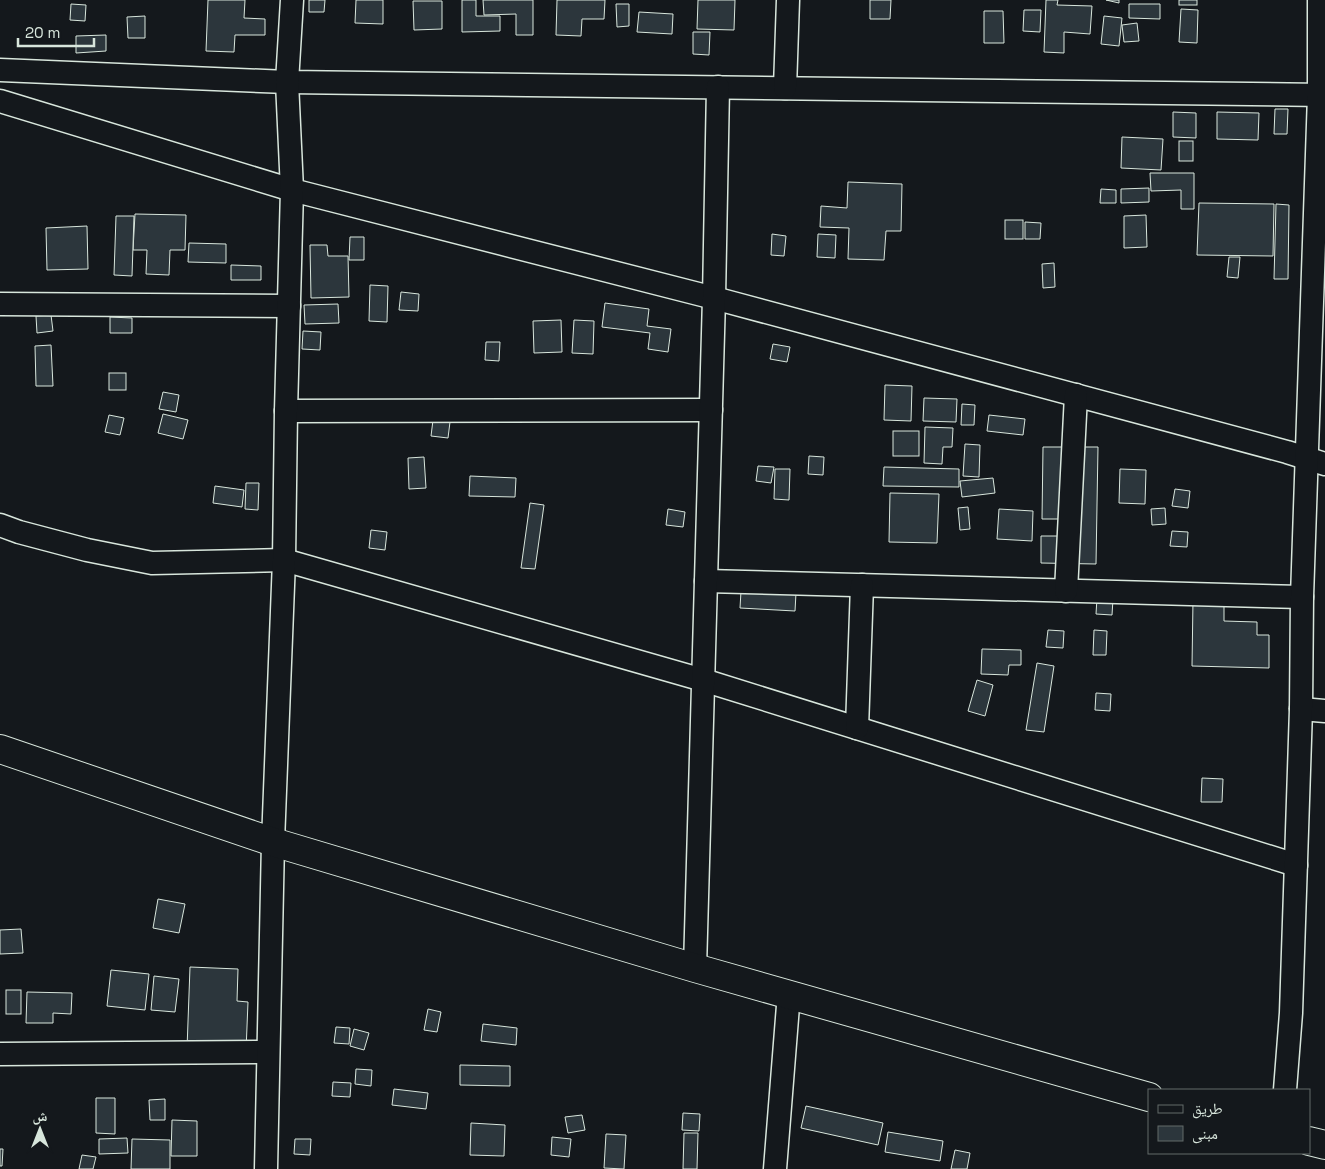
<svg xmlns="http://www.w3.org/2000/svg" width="1325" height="1169" font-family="'Space Grotesk','Noto Naskh Arabic',sans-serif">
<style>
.building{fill:#2c363c;stroke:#d8e6dc}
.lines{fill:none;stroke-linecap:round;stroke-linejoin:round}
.street-casing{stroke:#d8e6dc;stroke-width:25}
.highway-casing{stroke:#d8e6dc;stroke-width:30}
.street{stroke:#14181c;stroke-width:22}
.highway{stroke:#14181c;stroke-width:28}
</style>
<rect width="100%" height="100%" fill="#14181c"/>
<g class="building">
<polygon points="208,0 245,0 244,18 265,19 265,35 235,35 234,52 206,51"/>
<polygon points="309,0 325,0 324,12 309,12"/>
<polygon points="356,0 383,0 383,24 355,23"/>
<polygon points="462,0 476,0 476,16 500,16 500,31 462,32"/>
<polygon points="483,0 533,0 533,35 516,35 516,14 484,15"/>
<polygon points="557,0 605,0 604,19 582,19 581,36 556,35"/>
<polygon points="698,0 735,0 734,30 697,29"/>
<polygon points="870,0 891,0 890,19 870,19"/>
<polygon points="1046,0 1058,0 1057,5 1092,6 1090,34 1064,32 1064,53 1044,52"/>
<polygon points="1106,0 1119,0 1119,3"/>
<rect x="1179" y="0" width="18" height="5"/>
<polygon points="413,1 442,1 442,29 414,30"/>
<polygon points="71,4 86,5 85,21 70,20"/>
<polygon points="616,4 629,4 629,26 617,27"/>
<polygon points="1129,4 1160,4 1160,19 1129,18"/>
<polygon points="1181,9 1198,10 1197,43 1179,42"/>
<polygon points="1024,10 1041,10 1040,32 1023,31"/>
<polygon points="984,11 1003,11 1004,43 984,43"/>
<polygon points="639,12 673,14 672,34 637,32"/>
<polygon points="145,16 145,38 128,38 127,17"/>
<polygon points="1104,16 1122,18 1119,46 1101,44"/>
<polygon points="1137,23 1139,41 1124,42 1122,25"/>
<polygon points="693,32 710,32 709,55 693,54"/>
<polygon points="106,35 106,51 76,53 76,36"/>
<polygon points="1275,109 1288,109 1287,134 1274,134"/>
<polygon points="1173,112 1196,113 1196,138 1173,137"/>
<polygon points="1217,112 1259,113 1258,140 1217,139"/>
<polygon points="1122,137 1163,139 1161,170 1121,168"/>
<rect x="1179" y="141" width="14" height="20"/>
<polygon points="1150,173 1194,173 1194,209 1181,209 1181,190 1151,191"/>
<polygon points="848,182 902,184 901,231 886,231 884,260 848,259 849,228 820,227 821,206 847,208"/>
<polygon points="1149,188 1149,202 1121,203 1121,189"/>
<polygon points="1101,189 1116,190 1116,203 1100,203"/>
<polygon points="1199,203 1274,204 1273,256 1197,255"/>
<polygon points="1276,204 1289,205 1288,279 1274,279"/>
<polygon points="135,214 186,215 185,250 170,250 169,275 146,274 147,250 133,250"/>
<polygon points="1146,215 1147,247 1124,248 1124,216"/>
<polygon points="116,216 134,216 132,276 114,275"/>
<rect x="1005" y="220" width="18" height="19"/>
<polygon points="1025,222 1041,223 1040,239 1025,239"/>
<polygon points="87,226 88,269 47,270 46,228"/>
<polygon points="772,234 786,236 784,256 771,255"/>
<polygon points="818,234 836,235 835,258 817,257"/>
<polygon points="350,237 364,237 364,260 349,260"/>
<polygon points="189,243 226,244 226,263 188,262"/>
<polygon points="310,245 327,245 328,256 348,256 349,297 311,298"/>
<polygon points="1229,257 1240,257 1238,278 1227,277"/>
<polygon points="1054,263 1055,287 1043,288 1042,264"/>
<polygon points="231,265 261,266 261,280 231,280"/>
<polygon points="370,285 388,286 387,322 369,321"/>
<polygon points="401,292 419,294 418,311 399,310"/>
<polygon points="605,303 649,309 647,326 671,329 668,352 648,349 650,333 602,327"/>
<polygon points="338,304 339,323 305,324 304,305"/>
<polygon points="51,315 53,331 37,333 36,316"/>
<polygon points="110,317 132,318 132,333 110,333"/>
<polygon points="561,320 562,352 534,353 533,321"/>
<polygon points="574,320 594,321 593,354 572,353"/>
<polygon points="303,331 321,332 320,350 302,349"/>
<polygon points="486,342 500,342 499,361 485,360"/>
<polygon points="773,344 790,347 787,362 770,359"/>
<polygon points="51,345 53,386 36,386 35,346"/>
<rect x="109" y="373" width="17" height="17"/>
<polygon points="885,385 912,386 911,421 884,420"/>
<polygon points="163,392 179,395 176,412 159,409"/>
<polygon points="924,398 957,399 956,422 923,421"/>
<polygon points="962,404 975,405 974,425 961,425"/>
<polygon points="163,414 188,420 183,439 158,433"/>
<polygon points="109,415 124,418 120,435 105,432"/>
<polygon points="989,415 1025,419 1023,435 987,431"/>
<polygon points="433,420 450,422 448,438 431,436"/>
<polygon points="925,427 953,428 952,447 943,447 942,464 924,463"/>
<rect x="893" y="431" width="26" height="25"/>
<polygon points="965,444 980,445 979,477 963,476"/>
<polygon points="1043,447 1098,447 1096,564 1041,563 1041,536 1061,536 1061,519 1042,519"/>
<polygon points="809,456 824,457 823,475 808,474"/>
<polygon points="424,457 426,488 409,489 408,458"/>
<polygon points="758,466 774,467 771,483 756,481"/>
<polygon points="884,467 959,469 959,487 883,486"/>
<polygon points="775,469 790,469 789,500 774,499"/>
<polygon points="1120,469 1146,470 1145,504 1119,503"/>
<polygon points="470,476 516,478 515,497 469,496"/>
<polygon points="993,478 995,493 962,497 960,481"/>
<polygon points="246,483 259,483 258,510 245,509"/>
<polygon points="215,486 244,490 242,507 213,503"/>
<polygon points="1175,489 1190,491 1188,508 1172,506"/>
<polygon points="890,493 939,494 937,543 889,542"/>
<polygon points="530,503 544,505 535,569 521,568"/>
<polygon points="968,507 970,529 960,530 958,508"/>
<polygon points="1165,508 1166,524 1152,525 1151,509"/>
<polygon points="668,509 685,512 683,527 666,525"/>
<polygon points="999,509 1033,511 1032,541 997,539"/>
<polygon points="371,530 387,532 385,550 369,548"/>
<polygon points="1172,531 1188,532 1187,547 1170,546"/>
<polygon points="741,591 796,593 795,611 740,608"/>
<polygon points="1097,598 1113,599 1112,615 1096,614"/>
<polygon points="1193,600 1224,600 1224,621 1257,622 1257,635 1269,635 1269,668 1192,666"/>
<polygon points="1048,630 1064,631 1063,648 1046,647"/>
<polygon points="1094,630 1107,631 1106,655 1093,655"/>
<polygon points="982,649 1021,650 1021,665 1009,665 1008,675 981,674"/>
<polygon points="1037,663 1054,666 1044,732 1026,730"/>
<polygon points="977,680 993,685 985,716 968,711"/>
<polygon points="1096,693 1111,694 1110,711 1095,710"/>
<polygon points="1202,778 1223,779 1222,802 1201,802"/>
<polygon points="158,899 185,904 179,933 153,928"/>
<polygon points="21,929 23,953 0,954 0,930"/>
<polygon points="190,967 238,969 237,1001 248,1002 246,1051 187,1049"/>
<polygon points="111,970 149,974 145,1010 107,1006"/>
<polygon points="154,976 179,979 175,1012 151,1010"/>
<rect x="6" y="990" width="15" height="24"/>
<polygon points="27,992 72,993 71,1014 53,1013 53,1023 26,1023"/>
<polygon points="428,1009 441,1012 437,1032 424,1030"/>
<polygon points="483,1024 517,1028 516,1045 481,1041"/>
<polygon points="336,1027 350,1028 349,1044 334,1043"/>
<polygon points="354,1029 369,1033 364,1050 350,1046"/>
<polygon points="460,1065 510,1066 510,1086 460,1085"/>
<polygon points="356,1069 372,1070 371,1086 355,1084"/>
<polygon points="333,1082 351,1083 350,1097 332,1096"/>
<polygon points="394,1089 428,1093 426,1109 392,1105"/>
<polygon points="96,1098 115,1098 115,1134 96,1133"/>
<polygon points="165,1099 165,1120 150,1120 149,1100"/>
<polygon points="806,1106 883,1123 878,1145 801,1128"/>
<polygon points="683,1113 700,1114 699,1131 682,1130"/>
<polygon points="582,1115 585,1130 568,1133 565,1117"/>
<polygon points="172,1120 197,1121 197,1156 171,1156"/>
<polygon points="471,1123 505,1125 504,1156 470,1155"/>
<polygon points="888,1132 943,1141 940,1161 885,1152"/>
<polygon points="684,1133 698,1133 697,1169 683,1169"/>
<polygon points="606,1134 626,1135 624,1169 604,1168"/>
<polygon points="552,1137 571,1139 569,1157 551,1155"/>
<polygon points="127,1138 128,1153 99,1154 99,1139"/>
<polygon points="132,1139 170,1140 170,1169 131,1169"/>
<polygon points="295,1139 311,1139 310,1155 294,1154"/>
<polygon points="0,1149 3,1149 2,1166 0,1166"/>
<polygon points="955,1150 970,1153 967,1169 951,1169"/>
<polygon points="82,1155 96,1157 93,1169 79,1169"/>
</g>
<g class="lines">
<defs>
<g id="street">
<polyline points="0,70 287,82 1325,95"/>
<polyline points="785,88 788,0"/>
<polyline points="0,101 292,190 714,298 1287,452 1325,464"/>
<polyline points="0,304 289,306"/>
<polyline points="286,411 711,410"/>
<polyline points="0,525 19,532 87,550 152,563 284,560 703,680 1296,865"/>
<polyline points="706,581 1302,597"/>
<polyline points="1066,591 1076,395"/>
<polyline points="1301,709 1325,711"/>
<polyline points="857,728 862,585"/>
<polyline points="695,968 714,298 718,87"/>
<polyline points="0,1054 268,1052"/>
<polyline points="1285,1090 1291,1013 1301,709 1302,597 1319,95 1319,0"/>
<polyline points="266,1169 273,842 284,560 286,411 292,190 287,82 292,0"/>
<polyline points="775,1169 789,993"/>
</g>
<g id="highway">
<polyline points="0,749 273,842 695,968 1149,1097"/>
<polyline points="1309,1141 1325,1145"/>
</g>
</defs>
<use href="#street" class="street-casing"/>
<use href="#highway" class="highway-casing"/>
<use href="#street" class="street"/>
<use href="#highway" class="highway"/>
</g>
<rect x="1148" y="1089" width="162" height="65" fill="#14181c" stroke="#626a69"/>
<rect x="1158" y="1105" width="25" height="8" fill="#14181c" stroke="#626a69"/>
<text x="1192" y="1114" font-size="15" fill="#d8e6dc">طريق</text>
<rect x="1158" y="1126" width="25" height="15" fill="#2c363c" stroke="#626a69"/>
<text x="1192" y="1139" font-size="15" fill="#d8e6dc">مبنى</text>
<g transform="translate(40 1129)" stroke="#14181c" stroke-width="4" paint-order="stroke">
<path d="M0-4L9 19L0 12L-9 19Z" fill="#d8e6dc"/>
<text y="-8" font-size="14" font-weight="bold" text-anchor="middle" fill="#d8e6dc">ش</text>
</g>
<path d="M18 38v8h76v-8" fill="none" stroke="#d8e6dc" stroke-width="2.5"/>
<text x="25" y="38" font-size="15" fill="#d8e6dc" stroke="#14181c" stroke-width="4" paint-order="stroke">20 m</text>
</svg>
